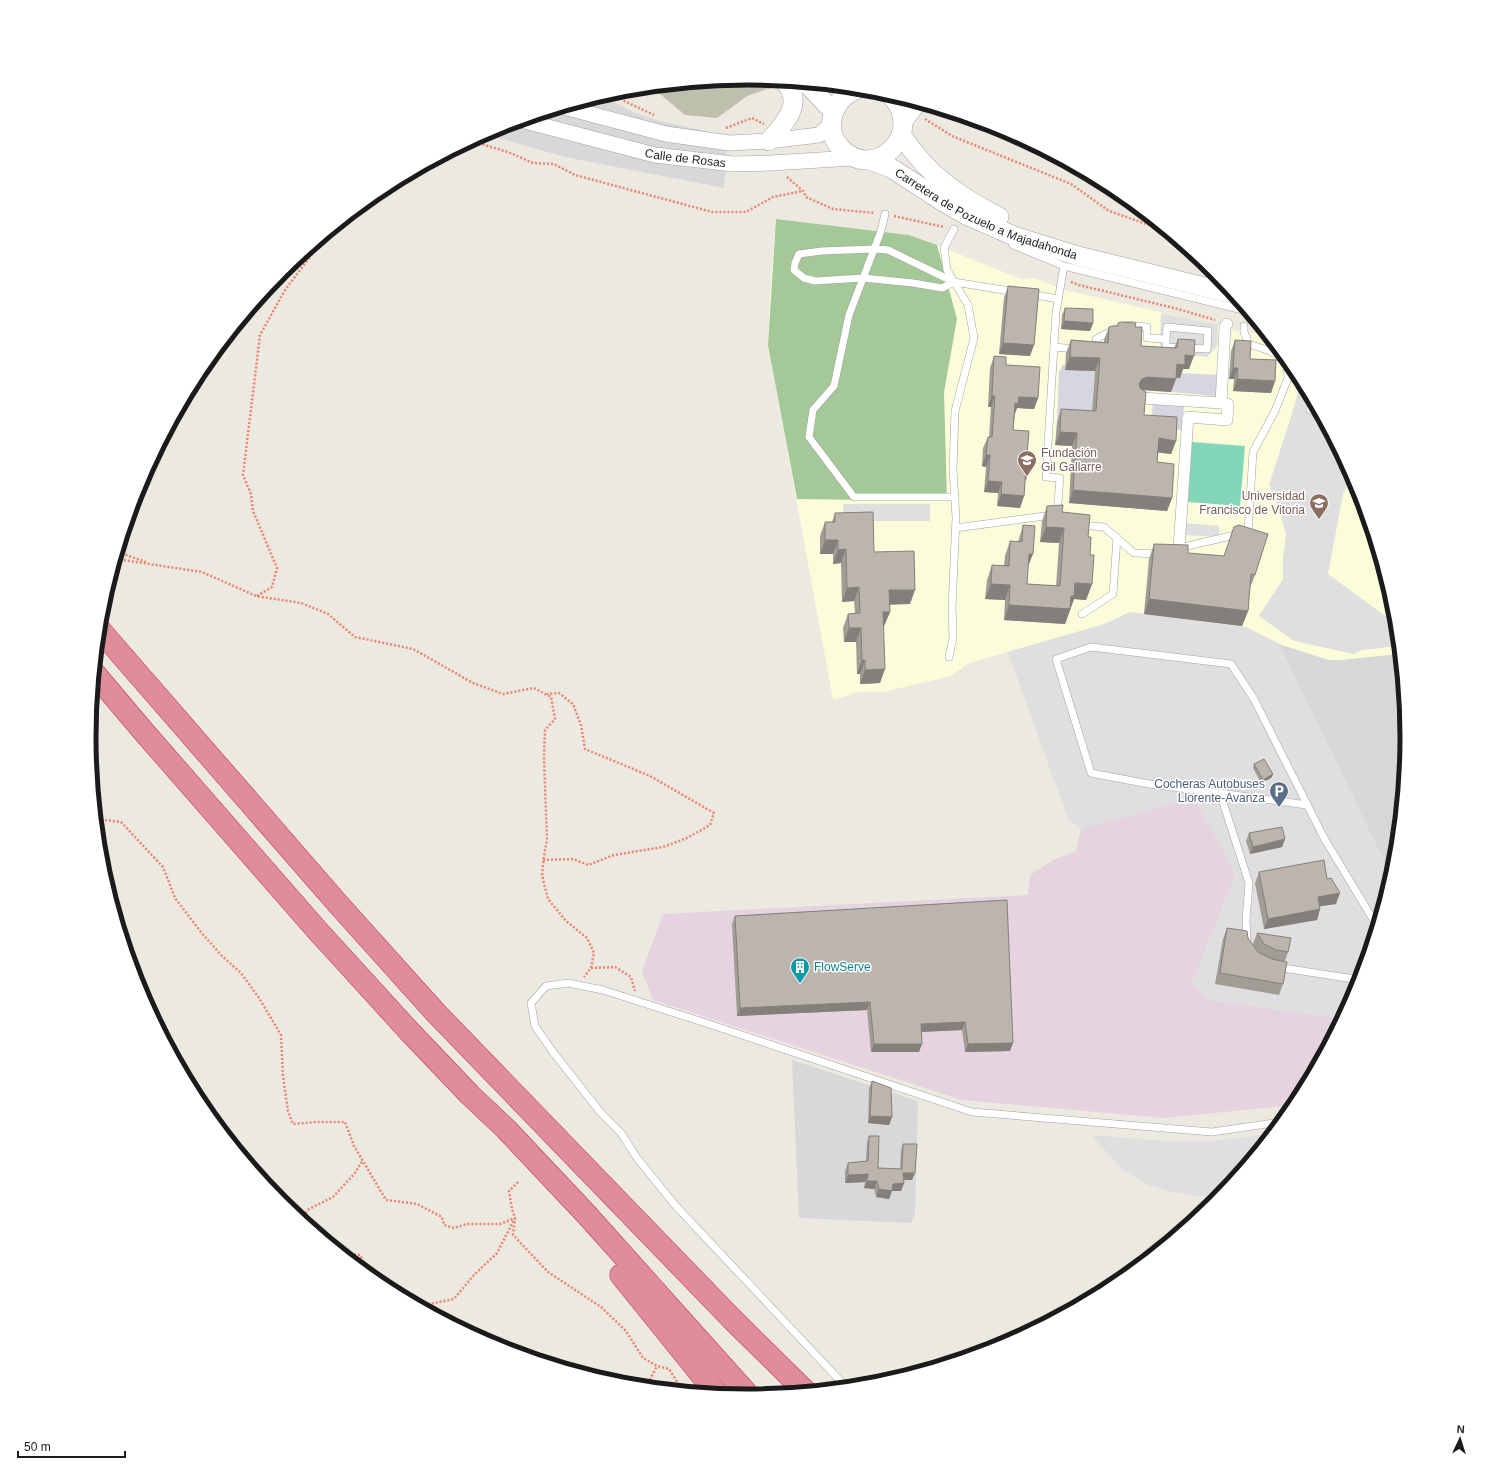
<svg xmlns="http://www.w3.org/2000/svg" width="1496" height="1475" font-family="Arial,sans-serif">
<style>
.residential{fill:#d9d8d8}
.industrial{fill:#e5d3e0}
.education{fill:#fafcda}
.construction{fill:#bfbfad}
.forest{fill:#a4c898}
.pitch{fill:#84d6ba}
.parking{fill:#dfdfdf}
.plaza{fill:#d6d6e1}
.lines{fill:none;stroke-linecap:round;stroke-linejoin:round}
.service-casing{stroke:#a2a2a2;stroke-width:8}
.pedestrian-casing{stroke:#a2a2a2;stroke-width:12}
.minor-casing{stroke:#a2a2a2;stroke-width:16}
.tertiary-casing{stroke:#a2a2a2;stroke-width:20}
.motorway-casing{stroke:#c8305c;stroke-width:23}
.path{stroke:#ef836f;stroke-width:2.5;stroke-dasharray:2 2;stroke-linecap:butt}
.service{stroke:#fff;stroke-width:7}
.pedestrian{stroke:#fff;stroke-width:11}
.minor{stroke:#fff;stroke-width:15}
.tertiary{stroke:#fff;stroke-width:19}
.motorway{stroke:#df8d98;stroke-width:22}
.wall{fill:#a29c96}
.shaded-wall{fill:#847f7a}
.building{fill:#bcb5ae;stroke:#847f7a}
.labels{text-anchor:middle;stroke-width:3;stroke-linejoin:round;paint-order:stroke}
.street-label{font-size:12px;fill:#1b1b1b;stroke:#fff}
.education-label{font-size:12px;fill:#785e54;stroke:#fff;text-anchor:start}
.service-label{font-size:12px;fill:#4e5e75;stroke:#fff;text-anchor:end}
.culture-label{font-size:12px;fill:#0d838f;stroke:#fff;text-anchor:start}
.rim{fill:none;stroke:#1b1b1b;stroke-width:5}
</style>
<rect width="100%" height="100%" fill="#ece9e1"/>
<g class="residential">
<polygon points="602,96 635,113 660,121 728,136 724,188 565,157 484,134 496,128"/>
<polygon points="1279,644 1329,660 1339,660 1399,654 1407,738 1395,866 1392,877"/>
<polygon points="792,1060 918,1101 915,1215 911,1223 799,1218"/>
</g>
<polygon class="industrial" points="1129,612 1279,644 1392,877 1357,990 1296,1105 1163,1118 962,1100 653,1000 642,972 663,914 1028,895 1030,875 1053,860 1076,851 1081,829 1068,818 1008,652 1111,622"/>
<polygon class="education" points="776,219 909,235 944,248 1021,279 1034,278 1065,290 1225,327 1235,331 1266,334 1296,371 1357,485 1395,609 1399,654 1339,660 1329,660 1282,645 1246,627 1130,612 1102,625 969,663 951,676 883,692 858,692 833,700 768,345 770,294"/>
<polygon class="construction" points="748,78 768,80 770,88 747,96 717,118 685,115 660,94 655,87"/>
<polygon class="forest" points="776,219 909,235 937,245 957,319 944,392 947,501 797,499 768,345"/>
<polygon class="pitch" points="1192,442 1245,446 1240,506 1188,502"/>
<g class="parking">
<polygon points="1161,313 1218,325 1217,346 1207,357 1160,352"/>
<polygon points="1301,379 1353,477 1343,494 1328,574 1396,624 1398,646 1362,650 1354,654 1294,641 1259,616 1283,579 1283,558 1286,535 1280,512 1269,485 1295,404"/>
<polygon points="843,504 930,504 930,521 844,521"/>
<polygon points="1184,523 1219,526 1219,537 1183,535"/>
<polygon points="1129,612 1246,627 1279,644 1392,877 1357,990 1342,1019 1213,1001 1191,984 1235,874 1194,798 1081,829 1068,818 1008,652 1111,622"/>
<polygon points="1273,1133 1219,1198 1217,1198 1176,1193 1148,1185 1123,1170 1091,1135 1166,1141 1206,1142"/>
</g>
<g class="plaza">
<polygon points="1063,364 1065,365 1065,370 1095,371 1091,424 1057,422 1059,372"/>
<polygon points="1180,373 1218,375 1216,396 1171,392 1172,377"/>
<polygon points="1153,401 1184,403 1183,430 1151,428"/>
</g>
<g class="lines">
<defs>
<g id="service">
<polyline points="885,214 881,231 849,315 834,386 813,410 809,437 854,497 955,497"/>
<polyline points="1013,245 1064,266 1247,311"/>
<polyline points="954,282 942,288 913,283 863,278 815,281 804,278 794,270 795,263 799,254 822,251 874,249 888,250 954,282 1016,292"/>
<polyline points="1030,294 1058,299"/>
<polyline points="1127,325 1147,327 1147,338 1166,339 1166,347 1207,349 1208,331 1167,327 1166,339"/>
<polyline points="1054,347 1076,349"/>
<polyline points="1096,351 1096,339 1115,329"/>
<polyline points="1310,410 1313,403"/>
<polyline points="1057,514 1060,478 1046,477 1056,312 1064,266"/>
<polyline points="1080,525 1104,527 1134,553 1159,554"/>
<polyline points="956,528 1052,515"/>
<polyline points="1179,548 1248,532 1253,452 1275,411 1288,378 1287,362 1270,351 1249,344 1244,332 1244,326"/>
<polyline points="1082,614 1113,594 1117,538"/>
<polyline points="949,657 953,638 952,608 956,518 953,469 955,411 974,338 968,305 947,270 944,248 954,229"/>
<polyline points="1220,793 1307,805"/>
<polyline points="1247,940 1246,920 1249,883 1220,793 1149,784 1091,773 1056,659 1091,647 1231,664 1254,699 1324,838 1377,926"/>
<polyline points="1277,967 1360,980"/>
<polyline points="846,1387 675,1205 637,1158 621,1133 601,1113 553,1052 535,1026 531,1003 546,986 568,983 603,990 715,1026 972,1112 1212,1132 1281,1122"/>
</g>
<g id="pedestrian">
<polyline points="1141,398 1221,403"/>
<polyline points="1179,548 1188,417 1227,420 1228,404 1221,403 1225,327 1227,324"/>
</g>
<g id="minor">
<polyline points="564,107 666,134 729,143 769,141 819,135 831,124"/>
<path id="s1" d="M521 120 655 155 733 164 771 163 853 158"/>
<polyline points="904,123 919,103"/>
</g>
<g id="tertiary">
<polyline points="807,84 833,111"/>
<path d="M858 89C843 94 835 104 832 119 830 129 833 140 840 147 874 185 929 131 889 94"/>
<path d="M902 136C928 175 958 196 999 217"/>
<path d="M769 141C784 124 805 103 785 82"/>
<path id="s2" d="M870 160 891 168 942 201 966 215 1014 236 1078 256 1233 294"/>
</g>
<g id="motorway">
<polyline points="99,629 338,904 436,1013 732,1319 805,1391"/>
<polyline points="95,674 144,732 316,929 409,1031 470,1095 506,1129 587,1215 750,1397"/>
<polyline points="621,1275 717,1394"/>
</g>
</defs>
<use href="#service" class="service-casing"/>
<use href="#pedestrian" class="pedestrian-casing"/>
<use href="#minor" class="minor-casing"/>
<use href="#tertiary" class="tertiary-casing"/>
<use href="#motorway" class="motorway-casing"/>
<g class="path">
<polyline points="747,78 770,88"/>
<polyline points="617,91 622,100 654,115"/>
<polyline points="925,119 952,136 1071,184 1109,211 1164,230"/>
<polyline points="726,128 752,118 764,124"/>
<polyline points="471,141 508,152 533,163 554,164 575,175 712,212 746,212 773,197 803,191"/>
<polyline points="787,177 803,191 806,197 833,209 875,213"/>
<polyline points="894,216 944,227"/>
<polyline points="1071,282 1079,285 1178,309 1215,320"/>
<polyline points="118,552 146,562"/>
<polyline points="116,559 202,572 256,596 301,603 328,614 355,637 413,649 473,683 503,694 534,688 551,697 555,719 545,730 544,757 547,840 544,856 542,875 548,899 566,921 587,938 594,953 591,968 584,977"/>
<polyline points="257,596 272,587 277,568 253,511 251,494 243,475 260,335 285,290 328,233"/>
<polyline points="92,770 92,772"/>
<polyline points="97,819 121,822 163,867 175,898 200,931 222,956 241,973 259,998 281,1035 283,1076 288,1111 293,1124 316,1122 345,1122 354,1146 386,1200 417,1204 442,1217 444,1225 454,1228 467,1224 500,1224 515,1218"/>
<polyline points="543,860 573,859 588,865 614,855 663,847 687,838 710,825 714,813 650,776 585,749 581,725 573,704 559,693 547,694"/>
<polyline points="591,968 615,967 631,977 635,991"/>
<polyline points="518,1182 509,1191 512,1209 515,1218 513,1235 548,1272 601,1307 626,1331 643,1358 657,1366 669,1369 683,1391"/>
<polyline points="300,1219 309,1209 333,1197 355,1173 363,1160"/>
<polyline points="342,1253 360,1255 370,1274 369,1276"/>
<polyline points="420,1306 454,1299 474,1275 497,1253 514,1220"/>
<polyline points="646,1387 657,1366"/>
</g>
<use href="#service" class="service"/>
<use href="#pedestrian" class="pedestrian"/>
<use href="#minor" class="minor"/>
<use href="#tertiary" class="tertiary"/>
<use href="#motorway" class="motorway"/>
</g>
<g class="wall">
<polygon points="1008,286 1030,356 999,354 1004,298"/>
<polygon points="1065,308 1093,323 1090,331 1061,329 1062,315"/>
<polygon points="1118,323 1135,327 1141,346 1174,348 1178,339 1189,369 1183,369 1180,378 1176,378 1171,392 1143,390 1144,415 1176,441 1171,454 1158,452 1157,462 1172,498 1167,511 1069,503 1072,446 1055,445 1057,422 1061,409 1092,411 1095,371 1065,370 1066,353 1071,340 1104,342 1104,340 1109,327 1117,326"/>
<polygon points="1235,340 1250,359 1275,381 1271,393 1233,391 1234,379 1229,379 1231,351"/>
<polygon points="994,356 1006,365 1038,398 1034,409 1017,408 1015,414 1013,430 1027,454 1026,480 1025,480 1024,496 1020,508 997,506 998,493 984,492 986,467 982,466 983,448 988,437 989,437 991,407 988,407 990,368"/>
<polygon points="1047,506 1062,512 1088,537 1092,584 1086,600 1074,599 1065,624 1004,620 1005,600 985,599 987,580 992,565 1004,566 1005,556 1010,541 1018,542 1023,525 1028,568 1027,584 1056,586 1059,543 1040,542 1042,521"/>
<polygon points="835,513 874,552 910,604 889,604 890,612 884,626 880,683 860,684 860,674 857,674 856,642 844,642 843,628 848,614 855,613 854,601 842,602 841,563 833,564 833,554 820,554 820,536 825,522 832,522"/>
<polygon points="1234,527 1255,575 1250,588 1248,611 1242,626 1144,614 1149,559 1154,544 1188,553 1224,556"/>
<polygon points="1254,764 1273,774 1271,778 1261,783 1253,768"/>
<polygon points="1249,833 1285,839 1282,847 1250,854 1246,841"/>
<polygon points="1259,872 1327,879 1336,904 1320,906 1320,909 1317,920 1264,929 1255,883"/>
<polygon points="1007,900 1010,1051 965,1052 962,1030 922,1032 919,1052 871,1052 867,1010 737,1016 732,924 735,916"/>
<polygon points="1227,928 1248,938 1257,952 1253,944 1257,933 1288,952 1285,961 1283,984 1279,995 1215,984 1223,939"/>
<polygon points="872,1081 892,1117 889,1125 868,1123 869,1088"/>
<polygon points="869,1136 878,1168 900,1169 901,1151 903,1144 912,1180 904,1180 904,1183 901,1191 892,1191 889,1199 876,1197 874,1189 864,1188 865,1182 845,1183 845,1171 848,1163 866,1161 867,1143"/>
</g>
<g class="shaded-wall">
<polygon points="1064,321 1093,323 1090,331 1061,329"/>
<polygon points="1003,343 1034,345 1030,356 999,354"/>
<polygon points="1185,355 1194,356 1189,369 1183,369 1180,378 1172,377 1177,364"/>
<polygon points="1070,357 1100,358 1095,371 1065,370"/>
<polygon points="1233,368 1238,368 1234,379 1229,379"/>
<polygon points="1147,377 1176,379 1171,392 1142,390 1138,392 1139,384 1142,379"/>
<polygon points="1237,379 1275,381 1271,393 1233,391"/>
<polygon points="992,396 995,396 991,407 988,407"/>
<polygon points="1019,397 1038,398 1034,409 1017,408 1014,415 1015,403"/>
<polygon points="1060,432 1077,433 1072,446 1055,445"/>
<polygon points="1159,438 1176,441 1171,454 1154,452"/>
<polygon points="986,455 990,455 986,467 982,466"/>
<polygon points="1026,468 1030,468 1026,480 1022,479"/>
<polygon points="988,481 1002,482 998,493 984,492"/>
<polygon points="1073,490 1172,498 1167,511 1069,503"/>
<polygon points="1001,494 1024,496 1020,508 997,506"/>
<polygon points="1046,527 1064,528 1059,543 1040,542"/>
<polygon points="825,540 838,540 833,554 820,554"/>
<polygon points="846,549 841,563 833,564 838,550"/>
<polygon points="1029,554 1033,554 1027,569"/>
<polygon points="1075,583 1092,584 1086,600 1074,599 1065,624 1004,620 1009,605"/>
<polygon points="991,584 1010,585 1005,600 985,599"/>
<polygon points="859,587 854,601 842,602 847,588"/>
<polygon points="889,590 915,590 910,604 884,605"/>
<polygon points="1149,599 1248,611 1242,626 1144,614"/>
<polygon points="883,612 890,612 884,626 878,626"/>
<polygon points="849,628 861,628 856,642 844,642"/>
<polygon points="862,660 865,660 860,674 857,674"/>
<polygon points="885,669 880,683 860,684 865,670"/>
<polygon points="1273,774 1271,778 1261,783 1263,780"/>
<polygon points="1285,839 1282,847 1250,854 1253,847"/>
<polygon points="1340,893 1336,904 1315,907 1318,897"/>
<polygon points="1320,909 1317,920 1264,929 1268,919"/>
<polygon points="870,1002 867,1010 737,1016 740,1008"/>
<polygon points="965,1022 962,1030 918,1032 921,1024"/>
<polygon points="1013,1043 1010,1051 965,1052 968,1044"/>
<polygon points="874,1044 922,1044 919,1052 871,1052"/>
<polygon points="870,1116 892,1117 889,1125 868,1123"/>
<polygon points="903,1173 915,1173 912,1180 901,1180"/>
<polygon points="868,1174 865,1182 845,1183 848,1175"/>
<polygon points="867,1181 877,1181 874,1189 864,1188"/>
<polygon points="904,1183 901,1191 892,1191 889,1199 876,1197 879,1189 893,1184"/>
</g>
<g class="building">
<polygon points="1008,286 1039,289 1034,345 1003,343"/>
<polygon points="1065,308 1093,309 1093,323 1064,321"/>
<polygon points="1120,322 1136,323 1135,327 1142,327 1141,346 1177,348 1178,339 1195,340 1194,356 1185,355 1185,365 1177,364 1176,379 1147,377 1142,379 1139,384 1140,388 1146,392 1144,415 1177,417 1176,441 1159,438 1157,462 1174,464 1172,498 1073,490 1077,433 1060,432 1061,409 1096,411 1100,358 1070,357 1071,340 1108,343 1109,327 1113,326 1118,326 1118,323"/>
<polygon points="1235,340 1251,341 1250,359 1276,360 1275,381 1237,379 1238,368 1233,368"/>
<polygon points="994,356 1006,357 1006,365 1040,367 1038,398 1019,397 1018,404 1015,403 1013,430 1029,431 1027,454 1032,454 1030,468 1026,468 1024,496 1001,494 1002,482 988,481 990,455 986,455 988,437 992,437 995,396 992,396"/>
<polygon points="1063,505 1062,512 1090,515 1088,537 1091,537 1090,555 1094,555 1092,584 1075,583 1074,596 1071,596 1070,609 1009,605 1010,585 991,584 992,565 1009,566 1010,541 1022,542 1023,525 1035,526 1033,554 1029,554 1027,584 1060,586 1064,528 1046,527 1047,506"/>
<polygon points="873,512 874,552 914,551 915,590 889,590 890,612 883,612 885,669 865,670 865,660 862,660 861,628 849,628 848,614 860,613 859,587 847,588 846,549 838,550 838,540 825,540 825,522 835,522 835,513"/>
<polygon points="1239,525 1268,534 1255,575 1251,574 1248,611 1149,599 1154,544 1188,545 1188,553 1224,556 1234,527"/>
<polygon points="1264,759 1273,774 1263,780 1254,764"/>
<polygon points="1282,827 1285,839 1253,847 1249,833"/>
<polygon points="1324,860 1327,879 1331,878 1340,893 1318,897 1320,909 1268,919 1259,872"/>
<polygon points="1007,900 1013,1043 968,1044 965,1022 921,1024 922,1044 874,1044 870,1002 740,1008 735,916"/>
<polygon points="1227,928 1247,931 1248,938 1258,952 1272,959 1287,962 1283,984 1220,973"/>
<polygon points="1257,933 1291,938 1288,952 1276,950 1264,944"/>
<polygon points="872,1081 891,1088 892,1117 870,1116"/>
<polygon points="869,1136 879,1136 878,1168 902,1169 903,1144 917,1144 915,1173 903,1173 904,1183 893,1184 892,1191 879,1189 877,1181 867,1181 868,1174 848,1175 848,1163 868,1161"/>
</g>
<defs>
<symbol id="school-pin" viewBox="-11 -11 22 30"><path d="M0 17L-7.5 6A9.5 9.5 0 1 1 7.5 6Z" fill="#8d6e63" stroke="#fff"/><path d="M0-5L7-2L0 1L-7-2ZM-4 1L0 2.5L4 1V4Q0 6-4 4Z" fill="#fff"/></symbol>
<symbol id="university-pin" viewBox="-11 -11 22 30"><path d="M0 17L-7.5 6A9.5 9.5 0 1 1 7.5 6Z" fill="#8d6e63" stroke="#fff"/><path d="M0-5L7-2L0 1L-7-2ZM-4 1L0 2.5L4 1V4Q0 6-4 4Z" fill="#fff"/></symbol>
<symbol id="parking-pin" viewBox="-11 -11 22 30"><path d="M0 17L-7.5 6A9.5 9.5 0 1 1 7.5 6Z" fill="#5c6f8a" stroke="#fff"/><path d="M-3.5-5.5H1a3.5 3.5 0 0 1 0 7H-1V5.5H-3.5ZM-1-3.4V-.6H.8a1.4 1.4 0 0 0 0-2.8Z" fill="#fff"/></symbol>
<symbol id="building-pin" viewBox="-11 -11 22 30"><path d="M0 17L-7.5 6A9.5 9.5 0 1 1 7.5 6Z" fill="#0f9aa8" stroke="#fff"/><path d="M-4-6H4V6H1V3H-1V6H-4ZM-2.5-4.3h1.7v1.8h-1.7ZM.8-4.3h1.7v1.8H.8ZM-2.5-1h1.7V.8h-1.7ZM.8-1h1.7V.8H.8Z" fill="#fff"/></symbol>
</defs>
<g fill-rule="evenodd">
<use href="#school-pin" x="1016" y="449" width="22" height="30"/>
<use href="#university-pin" x="1308" y="492" width="22" height="30"/>
<use href="#parking-pin" x="1268" y="780" width="22" height="30"/>
<use href="#building-pin" x="789" y="956" width="22" height="30"/>
</g>
<g class="labels">
<g class="street-label">
<text dy="4" stroke="none"><textPath href="#s1" startOffset="169">Calle de Rosas</textPath></text>
<text dy="4" stroke="none"><textPath href="#s2" startOffset="129">Carretera de Pozuelo a Majadahonda</textPath></text>
</g>
<g class="education-label">
<text x="1041" y="457">Fundación<tspan x="1041" dy="14">Gil Gallarre</tspan></text>
<text x="1305" y="500" text-anchor="end">Universidad<tspan x="1305" dy="14">Francisco de Vitoria</tspan></text>
</g>
<g class="service-label">
<text x="1265" y="788">Cocheras Autobuses<tspan x="1265" dy="14">Llorente-Avanza</tspan></text>
</g>
<g class="culture-label">
<text x="814" y="971">FlowServe</text>
</g>
</g>
<path d="M0 0H1496V1475H0ZM96 737a652 652 0 1 1 1304 0a652 652 0 1 1-1304 0Z" fill="#fff" fill-rule="evenodd"/>
<path class="rim" d="M96 737a652 652 0 1 1 1304 0a652 652 0 1 1-1304 0Z"/>
<g transform="translate(1460 1439) rotate(4)" stroke="#ffffff" stroke-width="3" paint-order="stroke">
<path d="M0-3L7 15L0 10L-7 15Z" fill="#1b1b1b"/>
<text y="-6" font-size="11" font-weight="bold" text-anchor="middle" fill="#1b1b1b">N</text>
</g>
<path d="M18 1451v6h107v-6" fill="none" stroke="#1b1b1b" stroke-width="2"/>
<text x="24" y="1451" font-size="12" fill="#1b1b1b" stroke="#ffffff" stroke-width="3" paint-order="stroke">50 m</text>
</svg>
